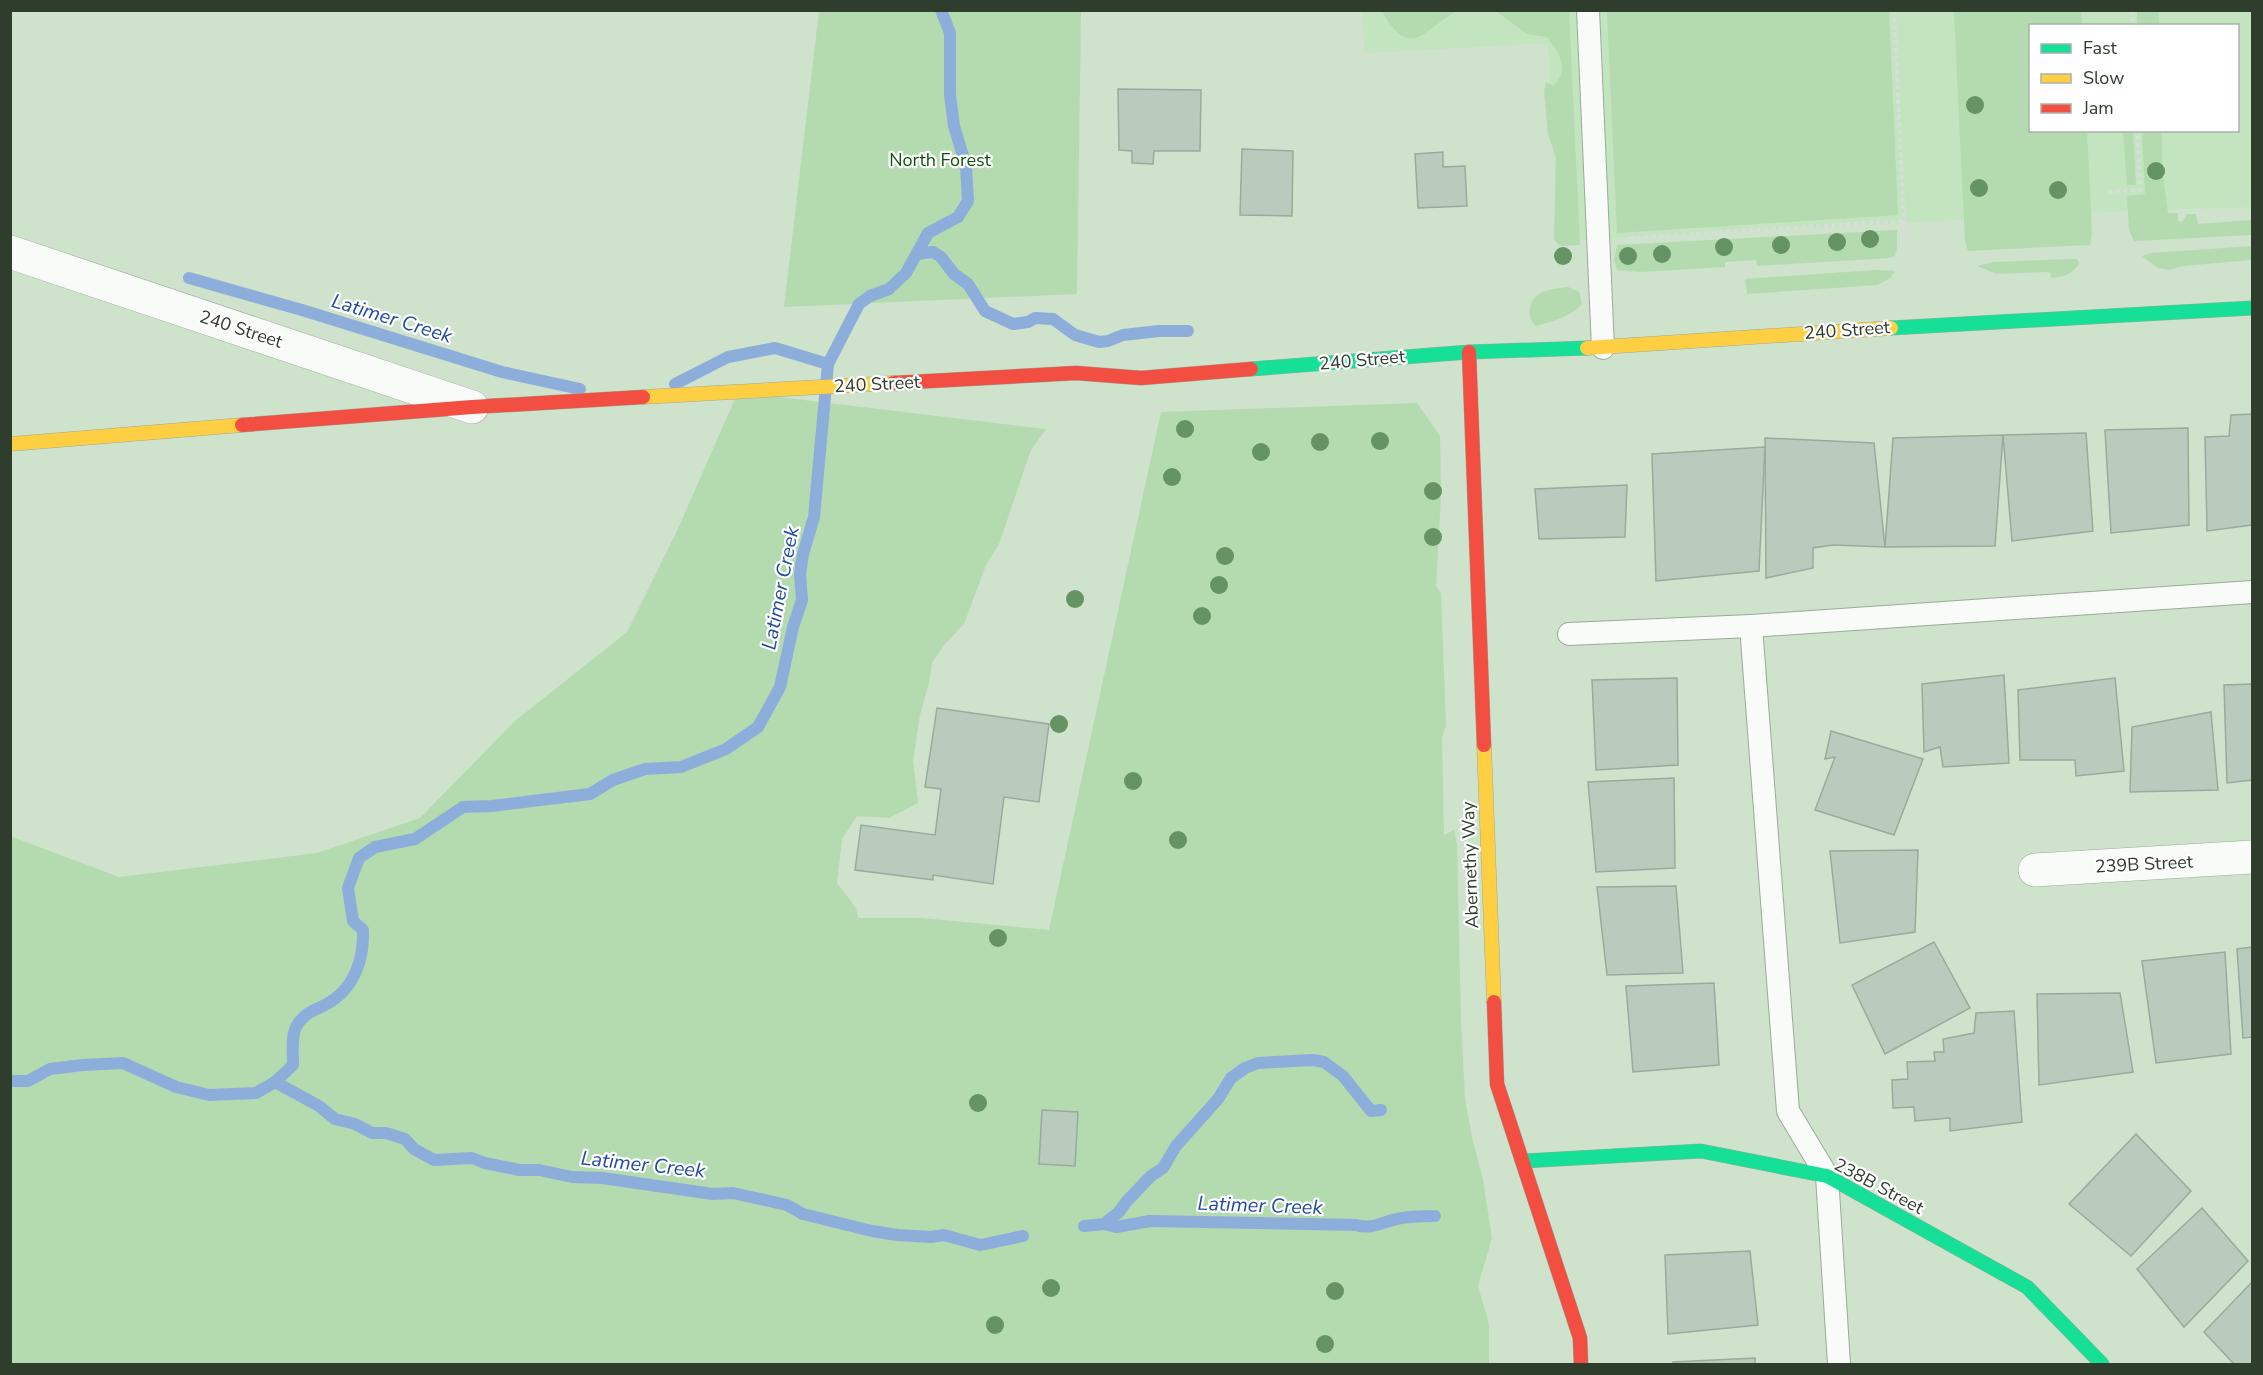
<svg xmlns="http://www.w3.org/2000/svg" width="2263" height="1375" font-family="'Nunito Sans',sans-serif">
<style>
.built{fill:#c2e4bf;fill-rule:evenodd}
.green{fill:#b4dab0}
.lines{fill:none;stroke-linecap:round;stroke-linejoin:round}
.stream{stroke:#8daedb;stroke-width:12}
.building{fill:#b8cbbc;stroke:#98ac9d;stroke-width:1.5}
.lane-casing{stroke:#9bab99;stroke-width:24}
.street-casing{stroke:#9bab99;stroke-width:34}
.fast-casing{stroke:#9bab99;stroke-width:15}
.slow-casing{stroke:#9bab99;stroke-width:15}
.jam-casing{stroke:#9bab99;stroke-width:15}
.path{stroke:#d7ded7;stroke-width:4;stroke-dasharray:4.5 3;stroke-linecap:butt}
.lane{stroke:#f8fbf7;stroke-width:22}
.street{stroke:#f8fbf7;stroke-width:33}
.fast{stroke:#16e098;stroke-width:14}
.slow{stroke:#ffcf43;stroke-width:14}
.jam{stroke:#f24e42;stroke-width:14}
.tree{fill:#669363}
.labels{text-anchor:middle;stroke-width:4.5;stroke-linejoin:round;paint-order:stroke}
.park-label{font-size:18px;fill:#10520d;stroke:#fff}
.street-label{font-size:18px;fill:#2e3d2c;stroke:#fff}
.water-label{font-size:20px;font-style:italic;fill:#214ba1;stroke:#fff}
</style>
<rect width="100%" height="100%" fill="#cee2cc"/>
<path class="built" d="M1362 11H2252V207L2148 210 1558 241 1548 43 1365 53ZM2030 26H2238V130H2030Z"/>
<g class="green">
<polygon points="819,11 1081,11 1077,294 784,307"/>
<path d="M1382 11H1381H1457C1424 29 1410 62 1382 11Z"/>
<path d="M1496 11H1569L1580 245 1560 246 1554 239 1556 157 1548 135 1544 90 1546 82 1553 86C1570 70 1560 53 1547 37L1527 34Z"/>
<polygon points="1607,11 1889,11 1898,215 1617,233"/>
<polygon points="1954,11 2081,11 2082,25 2030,26 2030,130 2087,131 2092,233 2090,245 1968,251 1965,242"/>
<polygon points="2137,11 2158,11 2159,25 2137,25"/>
<polygon points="2123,131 2133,131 2136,185 2127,185"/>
<polygon points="2142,131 2162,131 2162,169 2168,213 2178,213 2178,221 2182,222 2187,214 2196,214 2198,224 2252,220 2252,235 2134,241 2129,230 2127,196 2145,194"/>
<polygon points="1897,230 1897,248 1895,256 1889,258 1757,266 1756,260 1725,262 1725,267 1640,272 1617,270 1614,260 1617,245"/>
<polygon points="2252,246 2252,260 2183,266 2169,270 2158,268 2142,256 2152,253"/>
<path d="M2069 259H2077L2079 264C2071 275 2064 277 2050 278L2051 273 2047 272 1997 274 1977 266 1994 262Z"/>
<polygon points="1876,270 1895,271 1890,278 1878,285 1747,294 1745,279"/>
<path d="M1568 287 1579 292 1582 304C1572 316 1551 322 1536 326 1530 320 1529 317 1530 309 1532 290 1553 289 1568 287Z"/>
<polygon points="738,392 1046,429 1031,450 999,544 986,565 964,624 945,644 932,663 929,683 920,715 913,760 918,803 889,818 857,816 842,839 837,883 856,908 858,918 921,918 1049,930 1161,412 1417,403 1440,436 1441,496 1436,586 1441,593 1446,725 1442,737 1444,835 1454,830 1457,845 1461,1020 1465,1099 1472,1137 1483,1180 1492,1238 1478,1286 1489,1324 1489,1364 11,1364 10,836 119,877 317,853 420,818 515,721 627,632 677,531"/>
</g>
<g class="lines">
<g class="stream">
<polyline points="917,254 933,252 941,257 954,274 968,284 985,311 1013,324 1028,322 1035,318 1053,319 1075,335 1099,342 1108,341 1123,335 1159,331 1188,331"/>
<polyline points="189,278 302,310 502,372 580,389"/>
<polyline points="675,384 728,357 775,348 828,364"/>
<path d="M10 1081H28L50 1069 83 1065 123 1063 176 1087 209 1095 256 1093 275 1082 293 1065C293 1053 291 1038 296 1027 303 1014 312 1011 325 1005 354 990 364 960 363 930L353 921 348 888 359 858 375 847 415 839 463 807 492 806 590 794 613 780 645 769 681 767 726 749 758 727 780 687 793 627 802 600 800 574 803 554 814 517 828 364 859 304 870 296 889 289 906 273 928 233 958 217 968 201 966 166 954 126 950 95V33L941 10"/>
<polyline points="275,1082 319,1106 335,1119 355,1124 372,1133 386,1133 405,1139 414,1149 434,1160 472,1158 485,1163 519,1170 539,1170 572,1177 602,1178 713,1194 733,1193 787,1205 803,1214 872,1231 897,1235 931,1237 944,1235 980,1245 1023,1236"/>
<polyline points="1104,1224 1119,1212 1126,1202 1151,1176 1163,1168 1176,1146 1218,1099 1231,1078 1245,1068 1258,1063 1313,1060 1324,1062 1343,1076 1371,1111 1381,1110"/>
<path d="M1084 1226 1104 1224 1116 1227 1150 1221 1356 1225C1372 1230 1382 1222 1397 1219 1409 1216 1423 1216 1435 1216"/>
</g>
</g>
<g class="building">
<polygon points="1118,89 1201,90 1200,151 1154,151 1153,164 1132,163 1132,151 1119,150"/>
<polygon points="1242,149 1293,151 1292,216 1240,215"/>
<polygon points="1443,152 1443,167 1465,166 1467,206 1418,208 1415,154"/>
<polygon points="2252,414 2252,525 2207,531 2205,437 2229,436 2231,415"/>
<polygon points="2188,428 2189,525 2111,533 2105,430"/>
<polygon points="2086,433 2093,531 2012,541 2003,435"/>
<polygon points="2003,435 1995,546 1885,547 1893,438"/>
<polygon points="1765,438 1874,443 1885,547 1833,545 1813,548 1813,568 1766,578"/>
<polygon points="1765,447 1759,571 1656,581 1652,454"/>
<polygon points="1627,485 1625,537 1539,539 1535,489"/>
<polygon points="2004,675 2009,763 1943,767 1940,747 1924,752 1922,684"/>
<polygon points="1677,678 1678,765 1596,770 1592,680"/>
<polygon points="2115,678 2124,771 2076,776 2075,760 2020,760 2018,690"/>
<polygon points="2252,684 2252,780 2227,783 2224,685"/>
<polygon points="937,708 1049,724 1039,802 1004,797 993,884 933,875 933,880 855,870 861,825 935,835 941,789 925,787"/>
<polygon points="2211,712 2218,790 2130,792 2132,727"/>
<polygon points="1831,731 1923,759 1894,835 1815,810 1835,757 1825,759"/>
<polygon points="1674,778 1675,868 1596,872 1588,782"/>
<polygon points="1918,850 1915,932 1840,943 1830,851"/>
<polygon points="1676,886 1683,973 1607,975 1597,887"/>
<polygon points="1934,942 1970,1008 1885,1054 1852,985"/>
<polygon points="2252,947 2252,1037 2243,1038 2237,949"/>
<polygon points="2225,952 2231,1054 2156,1063 2142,961"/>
<polygon points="1714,983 1719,1065 1633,1072 1626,986"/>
<polygon points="2120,993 2133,1072 2039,1085 2037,994"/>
<polygon points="2014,1011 2022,1122 1950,1131 1950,1118 1915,1121 1914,1107 1893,1108 1892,1080 1908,1079 1907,1062 1935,1061 1934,1052 1944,1052 1943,1039 1974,1033 1976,1013"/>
<polygon points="1042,1110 1078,1112 1075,1166 1039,1164"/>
<polygon points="2136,1134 2191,1191 2131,1256 2069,1204"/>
<polygon points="2202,1208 2248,1261 2184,1327 2137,1269"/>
<polygon points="1750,1251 1758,1325 1668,1334 1665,1255"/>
<polygon points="2252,1282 2252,1364 2234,1364 2204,1332"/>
<polygon points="1755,1358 1755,1364 1673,1364 1673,1362"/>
</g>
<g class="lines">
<defs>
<g id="lane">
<polyline points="1588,10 1603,348"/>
<polyline points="1751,626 1788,1111 1827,1176 1839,1364"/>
<polyline points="1569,634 1751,626 2252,592"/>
</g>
<g id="street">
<polyline points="10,252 472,407"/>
<polyline points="2035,870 2252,857"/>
</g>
<g id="fast">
<polyline points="1891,328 2252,308"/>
<polyline points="1251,369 1469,352 1587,348"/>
<polyline points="1522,1161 1701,1151 1827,1176 2027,1287 2102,1364"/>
</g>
<g id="slow">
<polyline points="1587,348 1891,328"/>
<polyline points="643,397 893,383"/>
<polyline points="10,444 242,425"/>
<polyline points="1484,745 1494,1002"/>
</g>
<g id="jam">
<polyline points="1469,352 1484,745"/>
<polyline points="893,383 1076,373 1141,378 1251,369"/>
<polyline points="242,425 472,407 643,397"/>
<polyline points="1494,1002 1497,1084 1580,1338 1581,1364"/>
</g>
</defs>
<use href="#lane" class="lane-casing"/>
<use href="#street" class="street-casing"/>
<use href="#fast" class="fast-casing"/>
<use href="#slow" class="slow-casing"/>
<use href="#jam" class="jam-casing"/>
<g class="path">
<polyline points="1894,10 1905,245"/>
<polyline points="2132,10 2133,26"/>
<polyline points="2108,192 2140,190 2138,130"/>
<polyline points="1629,238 1904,221"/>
</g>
<use href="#lane" class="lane"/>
<use href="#street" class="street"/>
<use href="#fast" class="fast"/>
<use href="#slow" class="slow"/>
<use href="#jam" class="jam"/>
</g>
<g class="tree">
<circle cx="1975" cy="105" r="9"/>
<circle cx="2156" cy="171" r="9"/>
<circle cx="1979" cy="188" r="9"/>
<circle cx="2058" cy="190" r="9"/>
<circle cx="1870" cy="239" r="9"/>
<circle cx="1837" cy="242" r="9"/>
<circle cx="1781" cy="245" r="9"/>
<circle cx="1724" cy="247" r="9"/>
<circle cx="1662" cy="254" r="9"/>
<circle cx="1563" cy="256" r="9"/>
<circle cx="1628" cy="256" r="9"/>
<circle cx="1185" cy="429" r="9"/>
<circle cx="1380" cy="441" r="9"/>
<circle cx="1320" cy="442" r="9"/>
<circle cx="1261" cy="452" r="9"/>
<circle cx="1172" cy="477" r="9"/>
<circle cx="1433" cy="491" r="9"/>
<circle cx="1433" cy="537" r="9"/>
<circle cx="1225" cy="556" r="9"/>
<circle cx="1219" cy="585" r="9"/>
<circle cx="1075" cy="599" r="9"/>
<circle cx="1202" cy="616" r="9"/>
<circle cx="1059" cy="724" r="9"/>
<circle cx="1133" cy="781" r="9"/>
<circle cx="1178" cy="840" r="9"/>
<circle cx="998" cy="938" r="9"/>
<circle cx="978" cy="1103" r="9"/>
<circle cx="1051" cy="1288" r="9"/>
<circle cx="1335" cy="1291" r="9"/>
<circle cx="995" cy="1325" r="9"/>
<circle cx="1325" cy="1344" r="9"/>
</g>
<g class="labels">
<g class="park-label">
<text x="940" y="166">North Forest</text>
</g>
<g class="street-label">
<text transform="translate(241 329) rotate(18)" y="6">240 Street</text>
<text transform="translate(1847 330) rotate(-4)" y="6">240 Street</text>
<text transform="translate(1362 360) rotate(-5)" y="6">240 Street</text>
<text transform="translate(877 384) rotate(-3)" y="6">240 Street</text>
<text transform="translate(2144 864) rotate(-3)" y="6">239B Street</text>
<text transform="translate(1470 865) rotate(-92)" y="6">Abernethy Way</text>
<text transform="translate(1879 1186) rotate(28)" y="6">238B Street</text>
</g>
<g class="water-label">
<text transform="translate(392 318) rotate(17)" y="7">Latimer Creek</text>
<text transform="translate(780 588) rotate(-79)" y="7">Latimer Creek</text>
<text transform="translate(643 1164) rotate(6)" y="7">Latimer Creek</text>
<text transform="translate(1260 1205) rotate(2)" y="7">Latimer Creek</text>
</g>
</g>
<rect width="2263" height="1375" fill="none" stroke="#2e3d2c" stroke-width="24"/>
<rect x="2029" y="24" width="210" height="108" fill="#ffffff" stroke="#abb1ab" stroke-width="1.5"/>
<rect x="2041" y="44" width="30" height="9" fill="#16e098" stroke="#abb1ab" stroke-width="1.5"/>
<text x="2083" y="54" font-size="18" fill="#2e3d2c">Fast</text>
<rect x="2041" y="74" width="30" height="9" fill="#ffcf43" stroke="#abb1ab" stroke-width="1.5"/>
<text x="2083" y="84" font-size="18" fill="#2e3d2c">Slow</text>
<rect x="2041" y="104" width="30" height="9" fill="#f24e42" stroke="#abb1ab" stroke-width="1.5"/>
<text x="2083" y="114" font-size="18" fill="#2e3d2c">Jam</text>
</svg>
